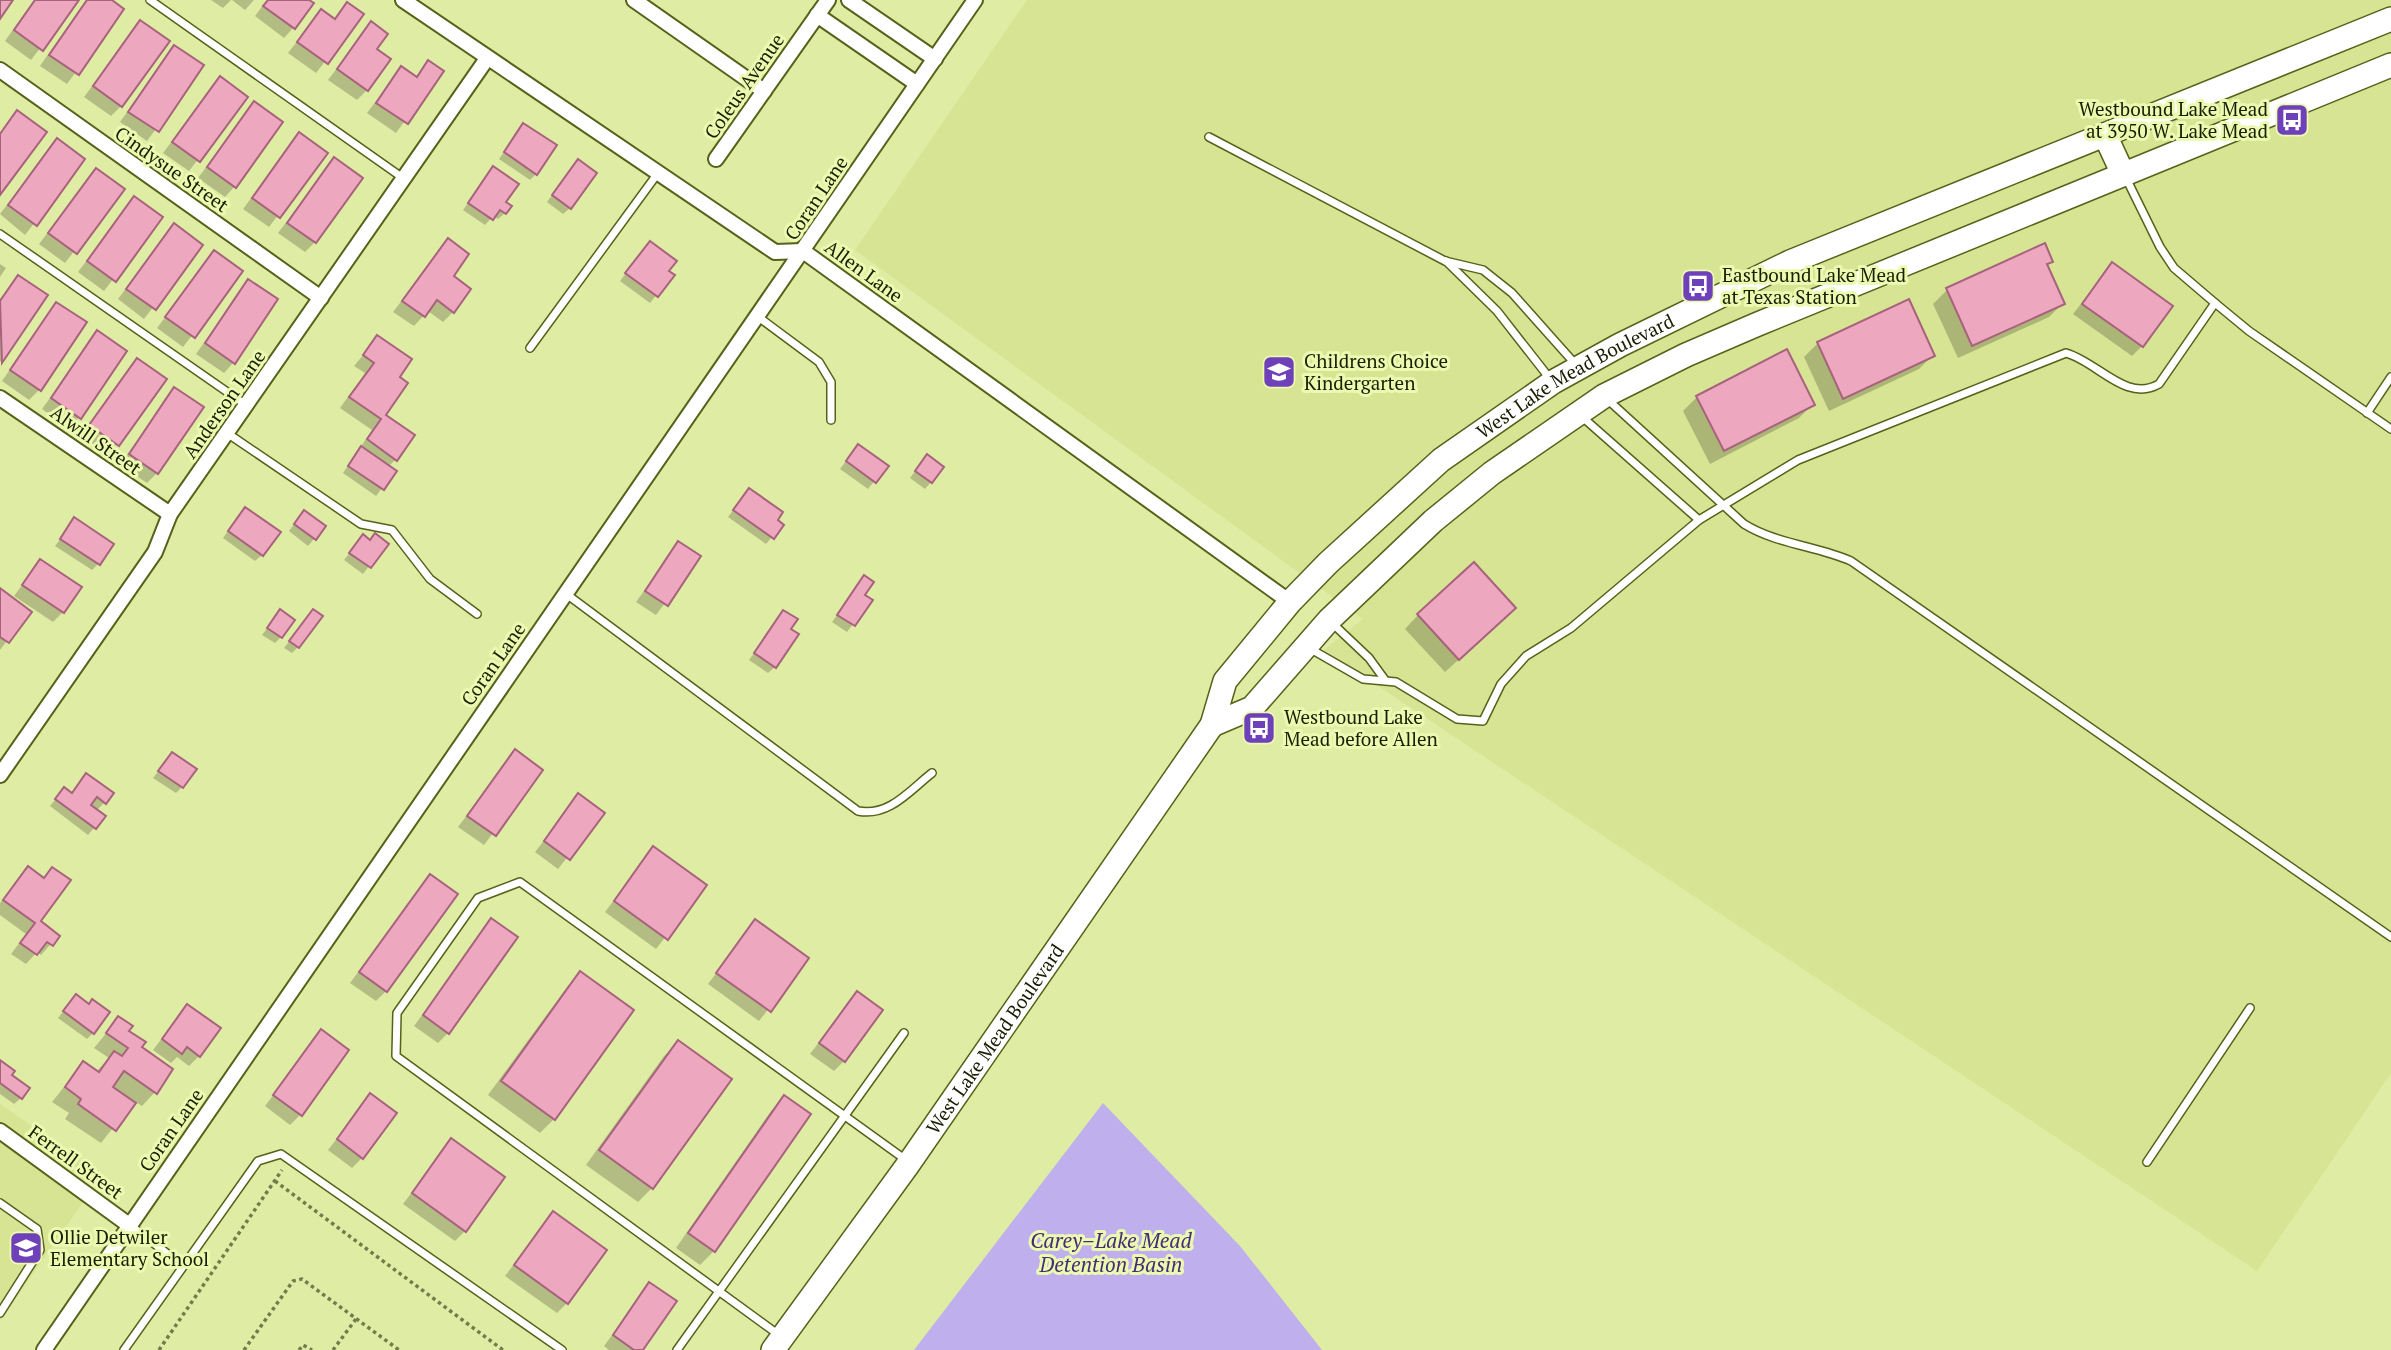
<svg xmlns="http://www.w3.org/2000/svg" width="2391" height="1350" font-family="'PT Serif',serif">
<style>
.built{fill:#d6e494}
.water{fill:#bfafec}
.shadow{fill:#0003}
.building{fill:#eda7bf;stroke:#a7627c;stroke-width:2}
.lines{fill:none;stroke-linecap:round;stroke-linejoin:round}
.service-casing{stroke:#57611a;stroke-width:10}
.minor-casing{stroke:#57611a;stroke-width:18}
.primary-casing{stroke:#57611a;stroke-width:26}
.path{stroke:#737b4c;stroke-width:3.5;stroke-dasharray:3.5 3.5;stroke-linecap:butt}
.service{stroke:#fff;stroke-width:7}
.minor{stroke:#fff;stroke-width:14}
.primary{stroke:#fff;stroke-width:23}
.labels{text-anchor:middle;stroke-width:6;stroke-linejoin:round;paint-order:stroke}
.street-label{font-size:19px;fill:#191d02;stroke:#ecfab1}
.poi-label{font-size:19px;fill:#191d02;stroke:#ecfab1;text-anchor:start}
.water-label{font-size:21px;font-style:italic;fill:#462c73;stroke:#ecfab1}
</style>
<rect width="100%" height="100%" fill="#dfeca4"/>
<g class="built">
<polygon points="1027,0 2391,0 2391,1073 2257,1271 1324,650 1363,619 855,250"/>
<polygon points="0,1104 102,1175 0,1321"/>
</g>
<polygon class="water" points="1103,1103 1240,1246 1322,1350 914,1350"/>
<g class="shadow">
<polygon points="34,0 77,0 31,60 5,41"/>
<polygon points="86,0 109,0 122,9 67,84 40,66"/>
<polygon points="211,0 231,0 223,8"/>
<polygon points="232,0 254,0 245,10"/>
<polygon points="267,0 306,0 294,27 284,38 255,16"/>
<polygon points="347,4 361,15 316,73 288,53 321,11 333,20"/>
<polygon points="140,22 121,106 111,116 84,97"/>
<polygon points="371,24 375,50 367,90 357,100 328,80"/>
<polygon points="174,47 202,66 147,141 120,122"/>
<polygon points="428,63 441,71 396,133 367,113 401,68 415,77"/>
<polygon points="220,78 246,97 189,171 163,153"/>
<polygon points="254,103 235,186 225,197 198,178"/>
<polygon points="524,125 536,174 530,180 499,159"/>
<polygon points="299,134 325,153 269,227 243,209"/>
<polygon points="57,141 83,160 25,235 0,214"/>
<polygon points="334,159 315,242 305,252 278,233"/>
<polygon points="578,161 570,208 563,214 547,202"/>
<polygon points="493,168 505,213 498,219 493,216 485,225 463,210"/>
<polygon points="96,170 122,189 65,263 39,244"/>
<polygon points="134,198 160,217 104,291 78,272"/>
<polygon points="174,226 200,245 144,319 118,299"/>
<polygon points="448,241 453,312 443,322 428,311 414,326 393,312"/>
<polygon points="644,249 672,275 650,303 620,281"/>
<polygon points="214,253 241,272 183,347 157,328"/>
<polygon points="2051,261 2046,266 2063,303 2049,317 1958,358 1933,304 1947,290"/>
<polygon points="0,264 6,268 0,277"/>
<polygon points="2112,265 2142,346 2132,356 2073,314"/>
<polygon points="18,277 45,296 0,362 0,299"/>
<polygon points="248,281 234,362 224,373 196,354"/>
<polygon points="56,304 40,389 29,400 2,381"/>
<polygon points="97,333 79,417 69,428 42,409"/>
<polygon points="378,337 383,416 395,460 388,467 395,471 376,496 343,473 372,430 340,408 365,373 354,366"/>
<polygon points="1818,343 1933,355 1919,369 1829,411 1804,357"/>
<polygon points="137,361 164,380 108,455 81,436"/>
<polygon points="174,389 157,473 147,483 120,465"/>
<polygon points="1697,397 1813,404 1799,418 1710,464 1683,411"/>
<polygon points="852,453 886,466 868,489 840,469"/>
<polygon points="921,463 931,482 925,489 910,478"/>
<polygon points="743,497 782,525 766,544 728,517"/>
<polygon points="239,516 262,555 255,561 223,538"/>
<polygon points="298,519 324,527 308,546 289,531"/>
<polygon points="75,520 98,564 92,570 55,546"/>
<polygon points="363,536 369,541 386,544 363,574 344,560"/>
<polygon points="679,543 699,557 656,615 636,602"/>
<polygon points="40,561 63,612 53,622 14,596"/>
<polygon points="864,577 862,595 870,601 847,632 832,622"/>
<polygon points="0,591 29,612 0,650"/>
<polygon points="280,611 281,637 275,643 262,635"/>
<polygon points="313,611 298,647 292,653 284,648"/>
<polygon points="784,612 788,630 775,667 768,673 749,660"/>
<polygon points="1418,615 1500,622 1445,672 1405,629"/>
<polygon points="515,752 540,770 484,845 458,827"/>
<polygon points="172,754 182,787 176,793 153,778"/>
<polygon points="80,782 104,803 96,811 103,817 88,835 50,806 64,789 71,794"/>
<polygon points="579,796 602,813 558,869 535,852"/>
<polygon points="654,848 705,886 656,949 605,912"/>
<polygon points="28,868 42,879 52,869 38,922 58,936 41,955 37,952 26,964 11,954 26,934 0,915 0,903"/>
<polygon points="430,876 386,991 376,1001 350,983"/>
<polygon points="492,920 448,1033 438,1043 414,1026"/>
<polygon points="755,922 807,959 759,1021 708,984"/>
<polygon points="580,973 554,1119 540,1133 488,1095 567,987"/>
<polygon points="857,993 844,1061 834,1071 810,1054"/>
<polygon points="76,996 93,1033 87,1039 58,1018"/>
<polygon points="187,1006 199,1056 189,1066 177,1057 171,1063 153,1050"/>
<polygon points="118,1019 139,1048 155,1092 142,1106 134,1101 101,1143 65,1119 69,1113 52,1102 83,1063 96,1072 109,1058 94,1048"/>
<polygon points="321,1032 301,1114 290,1125 265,1106"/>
<polygon points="678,1043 730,1079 652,1188 638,1202 586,1165 664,1056"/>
<polygon points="0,1062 21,1098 14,1104 0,1094"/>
<polygon points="371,1095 362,1158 352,1168 328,1150"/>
<polygon points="785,1098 809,1115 714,1251 700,1265 676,1248 771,1111"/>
<polygon points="452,1140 465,1231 455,1241 403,1204"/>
<polygon points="553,1213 567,1303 557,1313 505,1276"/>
<polygon points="650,1284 641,1350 609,1350 604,1346"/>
</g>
<g class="building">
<polygon points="0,0 13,0 0,19"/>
<polygon points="35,0 79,0 43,51 14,30"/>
<polygon points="87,0 112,0 124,9 79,75 49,55"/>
<polygon points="268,0 309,0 314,3 295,29 263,6"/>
<polygon points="347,2 364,14 328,64 297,42 321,9 335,19"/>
<polygon points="140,20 170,41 122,107 93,86"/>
<polygon points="371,21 388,34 377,49 391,59 368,91 337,69"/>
<polygon points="174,45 204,65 159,132 128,112"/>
<polygon points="428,60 444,71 408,124 376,103 401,66 417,77"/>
<polygon points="220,76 248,97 200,162 172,142"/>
<polygon points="254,101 283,122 236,188 207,167"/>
<polygon points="17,110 47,132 0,195 0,134"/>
<polygon points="523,123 557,145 537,175 504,152"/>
<polygon points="299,132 328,153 280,218 252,198"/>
<polygon points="57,138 85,159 37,226 8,205"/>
<polygon points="334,157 363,178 316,243 287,223"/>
<polygon points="578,159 597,173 571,209 552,195"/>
<polygon points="493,166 519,184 506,202 512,206 506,214 500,210 493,220 468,203"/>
<polygon points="96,168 125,189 77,254 48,233"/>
<polygon points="134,196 163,217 116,282 87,261"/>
<polygon points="174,223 203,245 156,310 126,289"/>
<polygon points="448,238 469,254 454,276 471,289 454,313 437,300 425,317 402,301"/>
<polygon points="650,241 677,261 669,271 675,275 658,297 625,273"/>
<polygon points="2045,243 2053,262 2047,264 2065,304 1972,346 1946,288"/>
<polygon points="214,250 243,271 195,338 165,317"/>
<polygon points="2112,262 2173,306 2143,347 2082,304"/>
<polygon points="18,275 48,295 2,363 0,301"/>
<polygon points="248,279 278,299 235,364 205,343"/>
<polygon points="1909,299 1935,356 1843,399 1817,342"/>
<polygon points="56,302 87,322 41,391 10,370"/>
<polygon points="97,330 127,351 81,419 51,398"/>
<polygon points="377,335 412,359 400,377 408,383 386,415 415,435 397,461 367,439 381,419 349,397 374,363 363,355"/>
<polygon points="1787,349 1815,405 1724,451 1696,396"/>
<polygon points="137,358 167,379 119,446 89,425"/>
<polygon points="174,387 204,407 158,474 129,454"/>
<polygon points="858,444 889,466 876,483 846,461"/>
<polygon points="361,446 397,471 384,490 348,466"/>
<polygon points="927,454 944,467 932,483 915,471"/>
<polygon points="749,488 783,512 778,520 784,525 774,539 733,510"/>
<polygon points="245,507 281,532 263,556 228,531"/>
<polygon points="304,510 326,526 316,540 294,524"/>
<polygon points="74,517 114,544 100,565 60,539"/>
<polygon points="375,533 389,544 371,568 349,553 363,534 370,540"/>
<polygon points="678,541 701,556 668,606 645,591"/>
<polygon points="40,559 82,587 64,613 22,585"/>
<polygon points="1474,562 1516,608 1459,660 1417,614"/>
<polygon points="864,575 874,582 865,595 873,600 855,626 837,615"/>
<polygon points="0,588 32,612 9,643 0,637"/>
<polygon points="280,609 295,620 282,638 267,628"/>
<polygon points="313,609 323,616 299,648 289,641"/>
<polygon points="783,610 798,619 791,629 799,634 776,668 754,653"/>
<polygon points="515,749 543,770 496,836 467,816"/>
<polygon points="172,752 197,769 183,788 158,771"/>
<polygon points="86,773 114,793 106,804 97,797 91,805 106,816 96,829 55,799 64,787 72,793"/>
<polygon points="578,793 605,813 570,860 544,841"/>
<polygon points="653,846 707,885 668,940 614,901"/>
<polygon points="28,866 44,878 52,867 71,880 41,921 60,936 53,946 47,942 37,955 20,943 35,923 3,900"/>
<polygon points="430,874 458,894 387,992 359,972"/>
<polygon points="491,918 518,937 449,1034 423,1015"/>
<polygon points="755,919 809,958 771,1012 716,973"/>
<polygon points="580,971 634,1010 555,1120 501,1081"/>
<polygon points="857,991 883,1010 845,1062 819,1043"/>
<polygon points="76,994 89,1004 92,999 110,1012 94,1034 63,1011"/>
<polygon points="187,1004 221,1028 200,1057 187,1047 182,1054 162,1039"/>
<polygon points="118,1016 133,1026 129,1031 146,1042 142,1047 173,1069 157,1094 124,1071 113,1087 136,1103 116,1131 78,1104 81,1099 65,1087 83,1061 99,1072 114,1051 122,1056 128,1048 106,1033"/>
<polygon points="321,1029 349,1050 302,1116 273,1095"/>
<polygon points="678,1040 732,1079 653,1189 599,1150"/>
<polygon points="0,1060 15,1071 12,1075 30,1088 22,1099 0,1083"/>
<polygon points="370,1093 397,1113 363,1159 337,1139"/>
<polygon points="784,1095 811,1114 715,1252 688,1233"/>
<polygon points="451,1138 505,1177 466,1232 412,1193"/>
<polygon points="553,1211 607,1250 568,1304 514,1265"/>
<polygon points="649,1282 677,1301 643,1350 634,1350 613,1335"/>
</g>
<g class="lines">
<defs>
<g id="service">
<polyline points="150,0 403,178"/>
<polyline points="1209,137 1445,261 1483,270 1512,293 1577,366"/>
<polyline points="0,234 246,405"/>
<polyline points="1446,261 1497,311 1551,380"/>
<polyline points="2215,303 2249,331 2391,429"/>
<polyline points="757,316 819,362 831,382 831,420"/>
<polyline points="530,348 658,173"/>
<path d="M1607 399 1744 524C1776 544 1817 546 1851 561L2391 937"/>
<polyline points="2367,413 2391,377"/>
<polyline points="1580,415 1699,520"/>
<polyline points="227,433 361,524 392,530 430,579 477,614"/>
<path d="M565 593 858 811C889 817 909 791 932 773"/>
<polyline points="1331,622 1369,658 1385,680"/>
<path d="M1309 648 1363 679 1396 682 1457 719 1483 721 1501 684 1526 656 1571 628 1699 520 1798 460 2066 353C2098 362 2126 403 2159 384L2215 303 2174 268 2160 247 2126 178"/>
<polyline points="2147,1162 2250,1008"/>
<polyline points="0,1203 37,1229 40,1250 0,1313"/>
<polyline points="130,1225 182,1265"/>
<polyline points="779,1335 396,1056 397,1013 478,898 520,882 906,1160"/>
<polyline points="124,1350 258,1161 281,1154 562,1350"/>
<polyline points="677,1350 904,1033"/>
</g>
<g id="minor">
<polyline points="403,0 775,252 803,251 1290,602"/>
<polyline points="634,0 764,91"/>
<polyline points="849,0 935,59"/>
<polyline points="817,15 917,84"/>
<polyline points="0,70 321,298"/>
<polyline points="716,159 828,0"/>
<polyline points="0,398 170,514"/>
<polyline points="0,775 155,552 170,514 486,60"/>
<polyline points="0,1131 129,1225"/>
<polyline points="44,1350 975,0"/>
</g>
<g id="primary">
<polyline points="2105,135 2123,174"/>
<polyline points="1212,725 1252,708 1329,620 1433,521 1492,473 1604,396 1686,355 1758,324 2391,65"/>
<path id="s1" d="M773 1350 907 1166 1212 725 1225 681 1290 602 1328 563 1441 460 1553 382 1620 345 1790 262 2391 19"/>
</g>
</defs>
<use href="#service" class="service-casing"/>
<use href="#minor" class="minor-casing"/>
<use href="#primary" class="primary-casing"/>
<g class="path">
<polyline points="275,1181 503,1350"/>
<polyline points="159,1350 282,1170"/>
<polyline points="244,1350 293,1281 302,1279 399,1350"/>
<polyline points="299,1350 303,1345 312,1350"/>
<polyline points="333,1350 356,1319"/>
</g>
<use href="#service" class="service"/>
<use href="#minor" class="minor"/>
<use href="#primary" class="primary"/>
</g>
<defs>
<symbol id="bus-square" viewBox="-11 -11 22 22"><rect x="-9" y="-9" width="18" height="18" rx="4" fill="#6f41b9" stroke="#ecfab1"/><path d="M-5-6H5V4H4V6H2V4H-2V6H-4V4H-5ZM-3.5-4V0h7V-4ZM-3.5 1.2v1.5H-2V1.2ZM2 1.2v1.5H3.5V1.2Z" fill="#fff"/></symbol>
<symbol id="school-square" viewBox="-11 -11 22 22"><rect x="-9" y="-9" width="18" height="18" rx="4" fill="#6f41b9" stroke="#ecfab1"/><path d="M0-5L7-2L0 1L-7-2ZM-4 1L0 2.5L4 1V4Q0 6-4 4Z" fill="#fff"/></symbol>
</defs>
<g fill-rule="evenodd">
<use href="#bus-square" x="2273" y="101" width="38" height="38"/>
<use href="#bus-square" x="1679" y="267" width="38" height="38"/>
<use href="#school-square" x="1260" y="353" width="38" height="38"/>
<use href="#bus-square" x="1240" y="709" width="38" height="38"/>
<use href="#school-square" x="7" y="1229" width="38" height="38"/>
</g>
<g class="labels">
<g class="street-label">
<text transform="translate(744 86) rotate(-55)" y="7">Coleus Avenue</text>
<text transform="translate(172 169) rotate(35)" y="7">Cindysue Street</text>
<text transform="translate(816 198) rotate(-56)" y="7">Coran Lane</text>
<text transform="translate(864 271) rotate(36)" y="7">Allen Lane</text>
<text dy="7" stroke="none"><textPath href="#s1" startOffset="1278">West Lake Mead Boulevard</textPath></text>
<text transform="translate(224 404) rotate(-55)" y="7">Anderson Lane</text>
<text transform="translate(96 440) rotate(35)" y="7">Alwill Street</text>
<text transform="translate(493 664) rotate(-55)" y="7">Coran Lane</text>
<text dy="7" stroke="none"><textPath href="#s1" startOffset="382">West Lake Mead Boulevard</textPath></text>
<text transform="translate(171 1130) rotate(-55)" y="7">Coran Lane</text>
<text transform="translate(76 1162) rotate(36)" y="7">Ferrell Street</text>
</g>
<g class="poi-label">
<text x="2268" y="116" text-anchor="end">Westbound Lake Mead<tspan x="2268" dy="22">at 3950 W. Lake Mead</tspan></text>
<text x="1722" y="282">Eastbound Lake Mead<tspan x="1722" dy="22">at Texas Station</tspan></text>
<text x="1304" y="368">Childrens Choice<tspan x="1304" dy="22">Kindergarten</tspan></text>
<text x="1284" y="724">Westbound Lake<tspan x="1284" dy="22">Mead before Allen</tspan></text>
<text x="50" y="1244">Ollie Detwiler<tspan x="50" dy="22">Elementary School</tspan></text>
</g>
<g class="water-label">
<text x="1111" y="1248">Carey–Lake Mead<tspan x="1111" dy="24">Detention Basin</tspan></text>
</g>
</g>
</svg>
